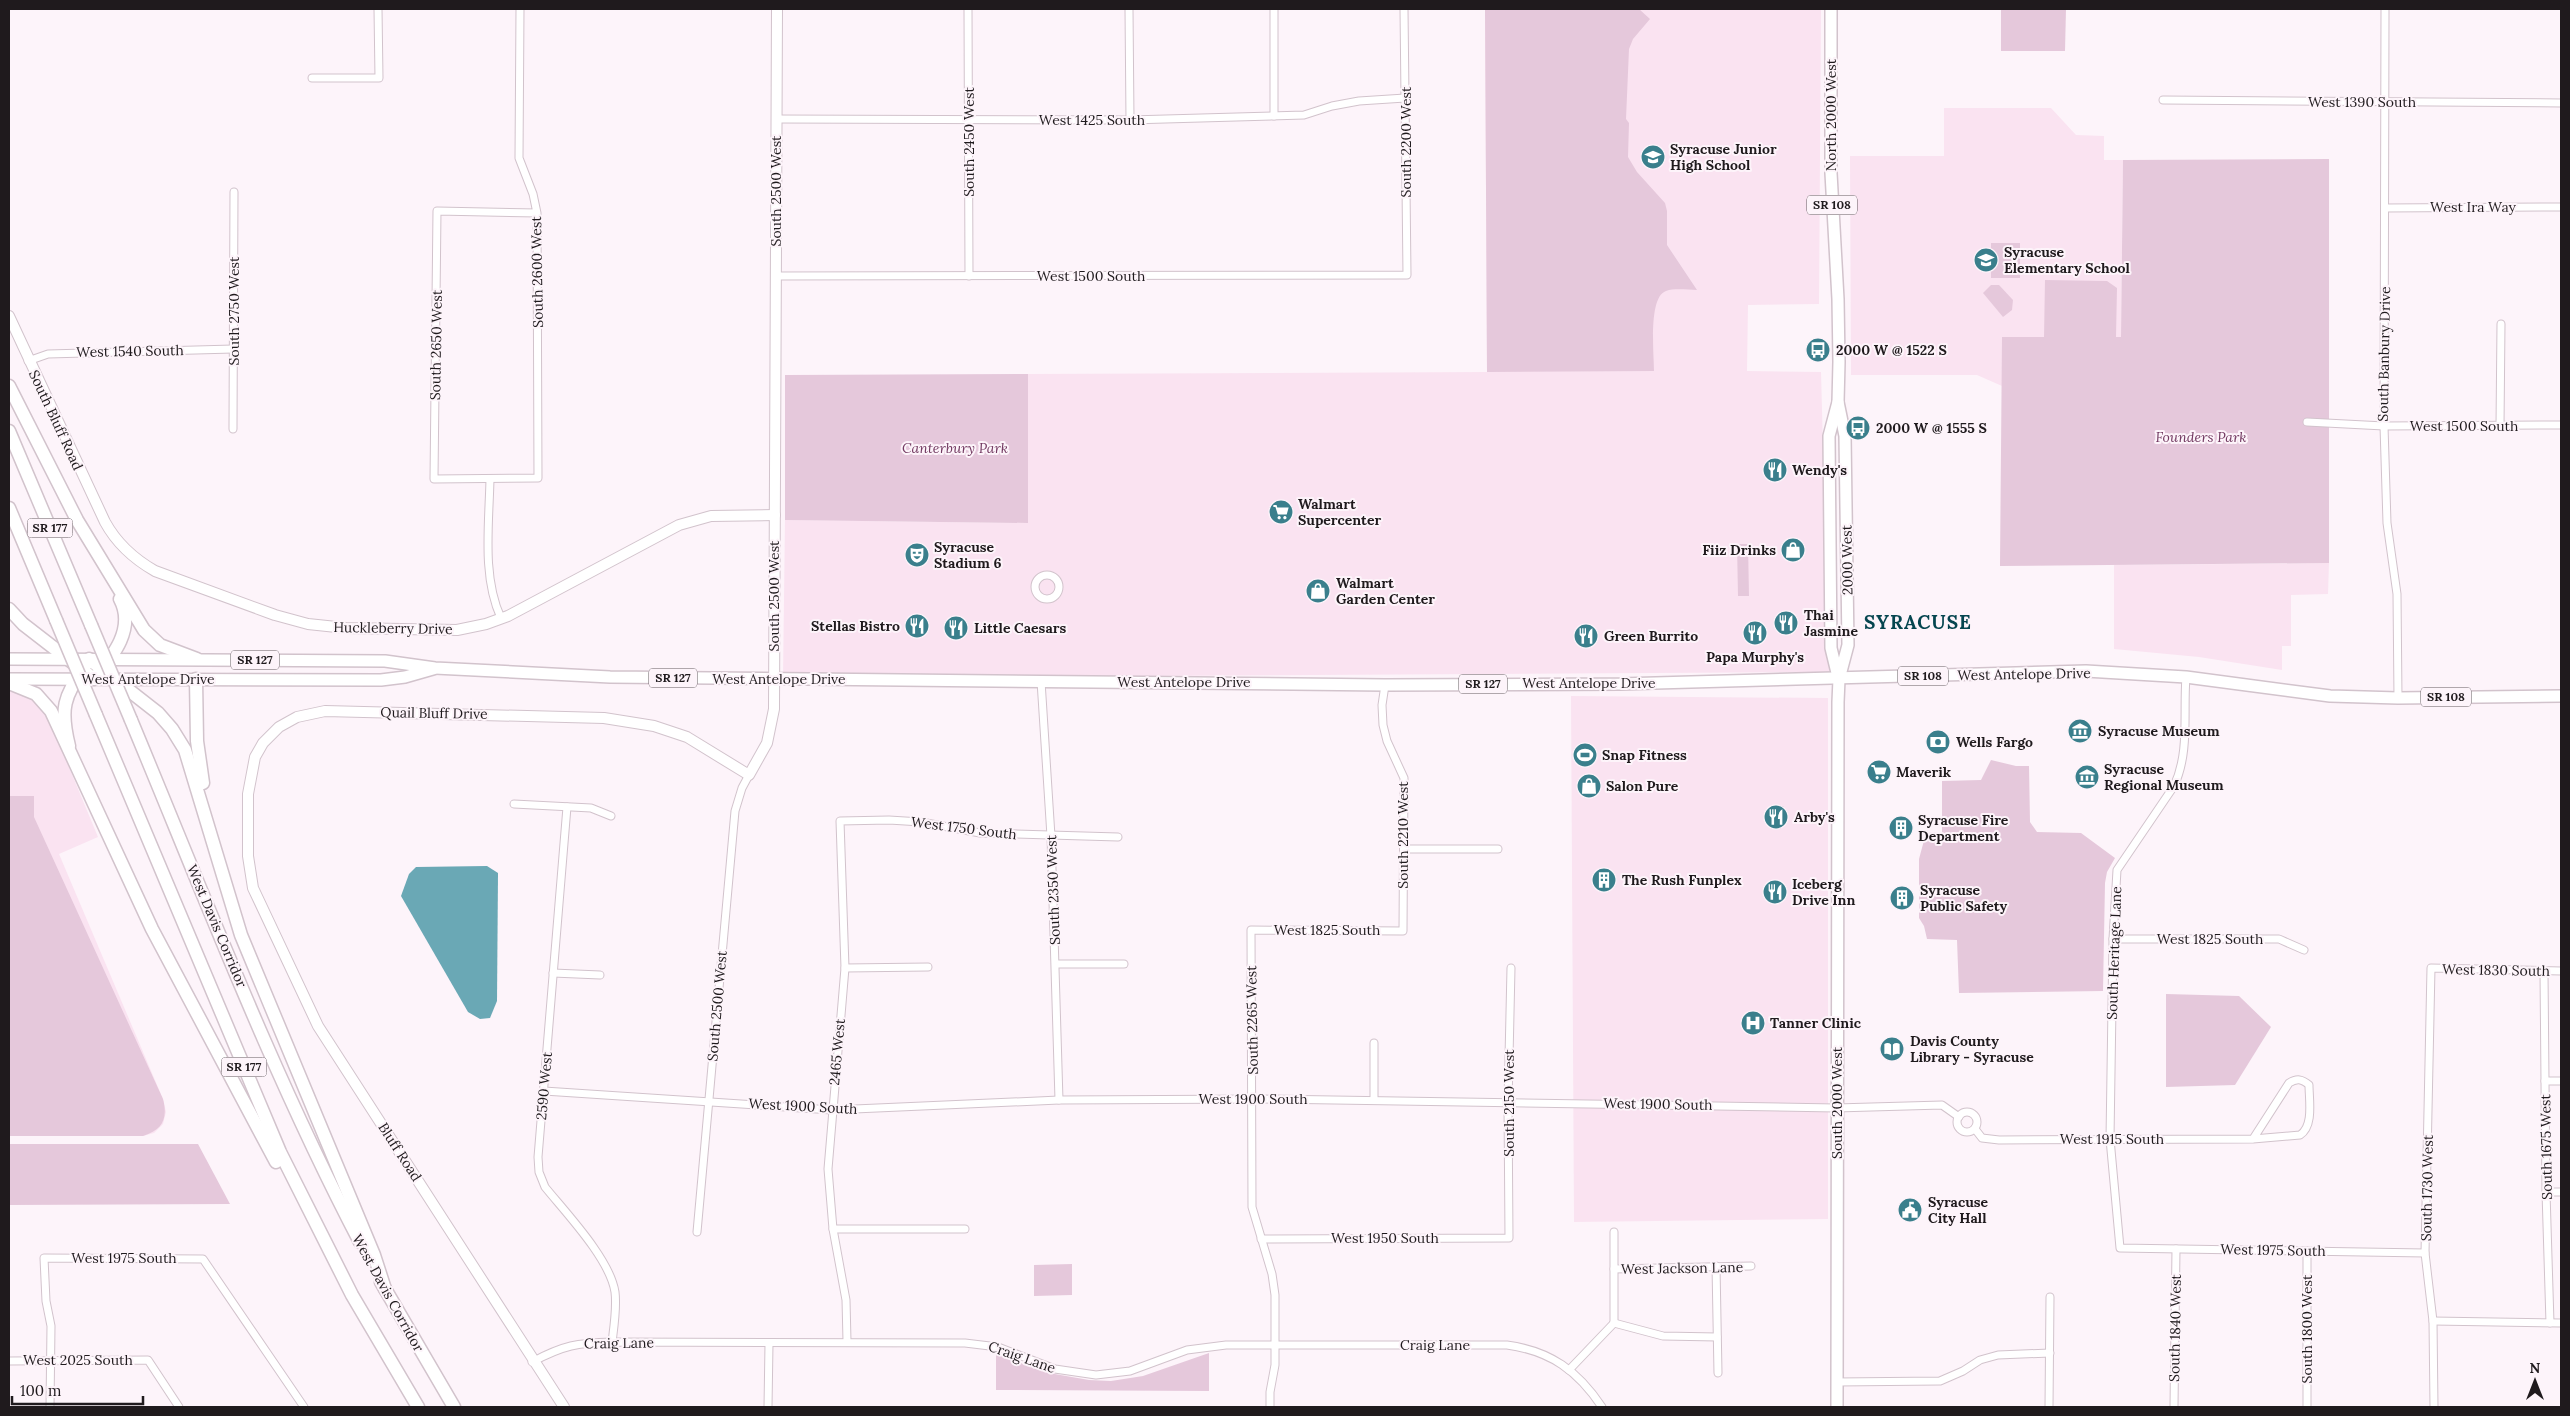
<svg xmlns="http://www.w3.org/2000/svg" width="2570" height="1416" font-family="Lora,serif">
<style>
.built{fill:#fae3f1}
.green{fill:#e5c8db}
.water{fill:#6aa8b5}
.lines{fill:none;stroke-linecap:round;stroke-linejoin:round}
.street-casing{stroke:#d2c3cc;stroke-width:9}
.secondary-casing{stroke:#d2c3cc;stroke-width:12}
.primary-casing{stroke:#d2c3cc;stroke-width:14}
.highway-casing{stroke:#d2c3cc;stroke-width:15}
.street{stroke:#fff;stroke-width:7}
.secondary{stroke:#fff;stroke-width:10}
.primary{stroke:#fff;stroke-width:11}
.highway{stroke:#fff;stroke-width:12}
.highway-bridge-casing{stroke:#d2c3cc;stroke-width:15;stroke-linecap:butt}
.highway-bridge{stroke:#fff;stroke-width:12}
.labels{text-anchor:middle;stroke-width:4;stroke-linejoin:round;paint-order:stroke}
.shield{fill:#fdf4fa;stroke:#625b5f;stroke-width:1}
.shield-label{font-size:12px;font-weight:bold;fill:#1f1a1d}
.street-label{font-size:14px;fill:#1f1a1d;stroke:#fdf4fa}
.poi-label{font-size:14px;font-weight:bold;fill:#1f1a1d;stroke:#fdf4fa;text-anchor:start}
.park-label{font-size:14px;font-style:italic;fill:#723961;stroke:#fdf4fa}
.district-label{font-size:19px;font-weight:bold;letter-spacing:1px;fill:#05454f;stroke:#fdf4fa}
</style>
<rect width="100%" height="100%" fill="#fdf4fa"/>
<g class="built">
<polygon points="1485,9 1821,9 1819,304 1748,305 1747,371 1821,372 1829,672 783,678 785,520 1028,523 1028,374 1487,372"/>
<polygon points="1944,108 2051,108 2076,135 2104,136 2104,160 2123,160 2121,337 2002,337 2002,386 1977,375 1851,375 1850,156 1944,156"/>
<polygon points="2329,563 2328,594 2291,595 2291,646 2282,646 2282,670 2199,657 2114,649 2114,565"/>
<polygon points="9,691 26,693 46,712 98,837 59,854 163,1099 166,1112 163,1124 154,1133 143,1136 9,1136"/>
<polygon points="1571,696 1828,698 1828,1219 1574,1222"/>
</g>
<g class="green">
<path d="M1485 9H1639L1650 19 1633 39 1629 49 1626 119 1629 123 1628 157 1637 172 1665 203 1667 211V245L1697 290C1687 290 1675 288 1666 291 1648 297 1654 354 1654 371L1487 372Z"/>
<polygon points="2001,9 2066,9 2065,51 2001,51"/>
<polygon points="2329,159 2329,563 2000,566 2002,337 2044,337 2045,280 2107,281 2117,288 2116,337 2121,337 2123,160"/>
<polygon points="2020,243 2020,278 1991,278 1991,243"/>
<polygon points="1991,285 1999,285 2013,300 2012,310 2003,317 1983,293"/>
<polygon points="1028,374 1028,523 785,520 785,375"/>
<polygon points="1737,544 1748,544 1749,596 1738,596"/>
<polygon points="1991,760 2016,766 2029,766 2030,822 2037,832 2081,833 2115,858 2107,872 2105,883 2103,991 1959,993 1957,940 1927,939 1924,926 1919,918 1919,859 1926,833 1942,832 1942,781 1981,780"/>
<path d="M9 796H34V817L163 1099C168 1118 163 1130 143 1136H9Z"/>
<polygon points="2166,994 2239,996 2271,1027 2235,1085 2166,1087"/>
<polygon points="9,1144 198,1144 230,1204 9,1205"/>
<polygon points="1072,1264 1072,1295 1034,1296 1034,1265"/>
<polygon points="1209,1353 1209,1391 996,1390 996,1354 1049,1373 1089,1380 1111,1381 1143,1376"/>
</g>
<polygon class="water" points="487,866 498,873 497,1001 490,1018 480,1019 468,1012 401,896 409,874 416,867"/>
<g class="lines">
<defs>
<g id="street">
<polyline points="520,9 519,158 533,194 537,213 538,478 434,479 437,211 537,213"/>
<polyline points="968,9 969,276"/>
<polyline points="1129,9 1130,120"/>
<polyline points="1274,9 1274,116"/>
<polyline points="2385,9 2384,426 2387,523 2397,594 2398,698"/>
<polyline points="312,78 379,78 378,9"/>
<polyline points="2163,100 2561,103"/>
<polyline points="776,119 1130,120 1304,115 1332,106 1359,101 1405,98"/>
<polyline points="2385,208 2561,207"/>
<polyline points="776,276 1407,275 1404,9"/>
<polyline points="28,361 48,354 233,349"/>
<polyline points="2307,422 2384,426 2561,425"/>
<polyline points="2500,426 2501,324"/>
<polyline points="233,429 234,192"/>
<path d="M490 479C489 525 482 577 501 618"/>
<circle cx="1047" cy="587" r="12"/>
<path d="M2186 677C2183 713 2190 752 2174 786L2117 870 2113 939 2110 1139 2120 1248 2425 1253"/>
<polyline points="1041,681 1051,836 1059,1100"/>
<polyline points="514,804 591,808 611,816"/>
<path d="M567 807 538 1157 539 1172 545 1187C566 1213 610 1259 615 1292 617 1308 614 1326 612 1342"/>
<polyline points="1404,849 1498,849"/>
<polyline points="2113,939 2279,939 2304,950"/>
<polyline points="1056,964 1124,964"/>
<polyline points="845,968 928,967"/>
<polyline points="2544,972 2546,1192 2550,1323"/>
<polyline points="553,973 600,975"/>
<polyline points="1374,1043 1374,1100"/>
<polyline points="2545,1081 2561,1081"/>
<polyline points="544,1091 832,1110 1059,1100 1264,1099 1836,1108 1942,1105 1959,1117"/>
<circle cx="1967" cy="1122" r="10"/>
<path d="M1975 1129 1982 1138 1999 1140 2253 1139 2300 1135C2314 1126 2309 1100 2309 1085 2302 1079 2297 1078 2289 1083L2253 1139"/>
<polyline points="2546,1192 2561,1192"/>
<polyline points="833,1229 965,1229"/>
<polyline points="697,1232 735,811 742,788 749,775"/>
<polyline points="1261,1239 1509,1238 1508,1103 1511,968"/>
<polyline points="1716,1266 1718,1373"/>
<polyline points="1614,1269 1751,1266"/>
<polyline points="2433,1321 2561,1323"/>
<polyline points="1614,1323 1663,1336 1717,1337"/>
<polyline points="1614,1323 1614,1232"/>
<polyline points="847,1341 846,1300 833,1229 828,1169 845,968 840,821 889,820 921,822 980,833 1118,837"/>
<polyline points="9,1361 148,1360 179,1407"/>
<path d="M532 1362C564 1345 577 1343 612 1342L965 1343 998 1347 1055 1369 1096 1375 1130 1371 1187 1350 1226 1345H1507C1551 1351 1578 1371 1602 1407"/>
<polyline points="1569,1370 1614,1323"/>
<polyline points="1837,1382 1940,1381 1963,1371 1980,1360 1998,1355 2050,1353"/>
<polyline points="50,1407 51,1326 46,1301 44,1258 203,1259 304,1407"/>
<polyline points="768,1407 769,1344"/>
<polyline points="1270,1407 1270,1392 1275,1365 1275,1295 1272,1274 1252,1207 1251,930 1403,931 1404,778 1387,741 1383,725 1382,705 1385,685"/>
<polyline points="2049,1407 2050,1297"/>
<polyline points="2174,1407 2176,1249"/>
<polyline points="2307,1407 2307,1251"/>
<polyline points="2434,1407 2433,1321 2425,1253 2431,968 2561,971"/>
</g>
<g id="secondary">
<path d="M9 316 105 522C117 544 134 559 155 571L275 615 308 624 346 628 457 630 486 624 508 616 679 525 711 516 775 515"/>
<polyline points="564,1407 318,1026 253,888 248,856 248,794 255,757 263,743 279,727 297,717 325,711 604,718 654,726 687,737 749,775 767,743 774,709 777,9"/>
</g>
<g id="primary">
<polyline points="1831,9 1831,173 1838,299 1839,362 1838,402 1829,436 1831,648 1838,677"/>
<polyline points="9,659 385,661 435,668 610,677 1385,685 1620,684 2086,671 2186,677 2330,696 2398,698 2561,696"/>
<polyline points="9,679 381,680 405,677 433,669"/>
<polyline points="1837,1407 1838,702 1839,679 1848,645 1845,436 1838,402"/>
</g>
<g id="highway">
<polyline points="9,386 77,520 144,630 160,645 197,659"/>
<polyline points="9,431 91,625"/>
<polyline points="9,508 56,620"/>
<path d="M9 609 23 624 94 679C112 657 136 629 120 599"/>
<polyline points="196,679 197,741 203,783"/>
<polyline points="9,683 36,694 51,711 152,929 276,1162"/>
<polyline points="96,715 280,1152 352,1295 418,1407"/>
<path d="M131 720C204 895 272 1074 360 1242"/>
<path d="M69 746C58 702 67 695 89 659L158 713 172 729 185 750 241 935 374 1255 385 1289"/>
<polyline points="381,1282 454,1407"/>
</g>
</defs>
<use href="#street" class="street-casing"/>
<use href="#secondary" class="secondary-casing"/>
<use href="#primary" class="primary-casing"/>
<use href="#highway" class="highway-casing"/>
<use href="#street" class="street"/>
<use href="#secondary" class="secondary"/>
<use href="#primary" class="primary"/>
<use href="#highway" class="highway"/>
<defs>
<g id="highway-bridge">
<polyline points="56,620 96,715"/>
<polyline points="91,625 131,720"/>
</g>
</defs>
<use href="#highway-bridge" class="highway-bridge-casing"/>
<use href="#highway-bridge" class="highway-bridge"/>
</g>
<defs>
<symbol id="school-disc" viewBox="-11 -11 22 22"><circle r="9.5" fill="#3a7f8c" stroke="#fdf4fa"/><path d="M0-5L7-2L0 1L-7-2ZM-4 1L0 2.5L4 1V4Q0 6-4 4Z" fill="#fff"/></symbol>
<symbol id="bus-disc" viewBox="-11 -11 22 22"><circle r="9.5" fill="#3a7f8c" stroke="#fdf4fa"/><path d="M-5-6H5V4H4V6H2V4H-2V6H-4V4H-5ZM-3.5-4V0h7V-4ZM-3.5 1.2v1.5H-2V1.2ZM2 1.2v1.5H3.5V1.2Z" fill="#fff"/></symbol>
<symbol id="restaurant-disc" viewBox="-11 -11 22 22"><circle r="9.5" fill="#3a7f8c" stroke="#fdf4fa"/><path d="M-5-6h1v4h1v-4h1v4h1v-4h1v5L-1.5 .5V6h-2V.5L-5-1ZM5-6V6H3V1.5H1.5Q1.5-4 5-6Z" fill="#fff"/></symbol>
<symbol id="supermarket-disc" viewBox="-11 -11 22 22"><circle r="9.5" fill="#3a7f8c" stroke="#fdf4fa"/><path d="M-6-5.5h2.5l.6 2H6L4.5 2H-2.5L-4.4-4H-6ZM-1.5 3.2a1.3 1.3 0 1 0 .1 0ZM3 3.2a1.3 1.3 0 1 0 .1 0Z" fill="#fff"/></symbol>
<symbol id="shop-disc" viewBox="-11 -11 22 22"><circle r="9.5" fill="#3a7f8c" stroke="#fdf4fa"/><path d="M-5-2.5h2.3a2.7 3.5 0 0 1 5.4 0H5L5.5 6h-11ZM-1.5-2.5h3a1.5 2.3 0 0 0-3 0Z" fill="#fff"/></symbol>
<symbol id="theatre-disc" viewBox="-11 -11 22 22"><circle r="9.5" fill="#3a7f8c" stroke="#fdf4fa"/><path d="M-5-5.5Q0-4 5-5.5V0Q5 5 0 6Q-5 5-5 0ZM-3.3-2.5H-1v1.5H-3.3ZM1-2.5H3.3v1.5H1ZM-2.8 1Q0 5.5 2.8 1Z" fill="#fff"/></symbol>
<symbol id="museum-disc" viewBox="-11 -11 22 22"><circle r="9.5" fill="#3a7f8c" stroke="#fdf4fa"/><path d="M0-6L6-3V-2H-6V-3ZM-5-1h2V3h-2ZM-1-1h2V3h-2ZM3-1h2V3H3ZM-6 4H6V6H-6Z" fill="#fff"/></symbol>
<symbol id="bank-disc" viewBox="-11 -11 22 22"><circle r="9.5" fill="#3a7f8c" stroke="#fdf4fa"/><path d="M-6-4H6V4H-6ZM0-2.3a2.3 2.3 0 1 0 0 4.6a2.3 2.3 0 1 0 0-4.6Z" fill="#fff"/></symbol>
<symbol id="stadium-disc" viewBox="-11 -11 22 22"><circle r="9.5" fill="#3a7f8c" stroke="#fdf4fa"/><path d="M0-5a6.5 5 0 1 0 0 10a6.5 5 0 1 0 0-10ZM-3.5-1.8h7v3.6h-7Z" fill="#fff"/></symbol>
<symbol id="building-disc" viewBox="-11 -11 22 22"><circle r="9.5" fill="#3a7f8c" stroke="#fdf4fa"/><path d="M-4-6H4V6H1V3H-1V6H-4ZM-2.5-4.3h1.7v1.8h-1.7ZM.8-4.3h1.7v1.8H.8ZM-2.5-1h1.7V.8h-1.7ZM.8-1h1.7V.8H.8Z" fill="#fff"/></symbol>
<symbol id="hospital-disc" viewBox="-11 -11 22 22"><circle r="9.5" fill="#3a7f8c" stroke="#fdf4fa"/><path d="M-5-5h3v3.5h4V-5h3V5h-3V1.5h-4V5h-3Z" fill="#fff"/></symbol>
<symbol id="library-disc" viewBox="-11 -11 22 22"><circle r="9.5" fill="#3a7f8c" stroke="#fdf4fa"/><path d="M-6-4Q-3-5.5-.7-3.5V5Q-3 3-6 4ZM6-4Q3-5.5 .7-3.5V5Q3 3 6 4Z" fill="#fff"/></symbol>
<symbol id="civic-disc" viewBox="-11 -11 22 22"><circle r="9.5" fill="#3a7f8c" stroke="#fdf4fa"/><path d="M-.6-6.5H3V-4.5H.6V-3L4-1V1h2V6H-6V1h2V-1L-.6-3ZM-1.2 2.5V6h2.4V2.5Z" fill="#fff"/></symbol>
</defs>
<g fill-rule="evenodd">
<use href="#school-disc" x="1639" y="143" width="28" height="28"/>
<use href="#school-disc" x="1972" y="246" width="28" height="28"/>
<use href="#bus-disc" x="1804" y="336" width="28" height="28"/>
<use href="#bus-disc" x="1844" y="414" width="28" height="28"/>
<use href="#restaurant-disc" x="1761" y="456" width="28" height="28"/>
<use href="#supermarket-disc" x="1267" y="498" width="28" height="28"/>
<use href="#shop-disc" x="1779" y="536" width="28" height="28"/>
<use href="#theatre-disc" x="903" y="541" width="28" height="28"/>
<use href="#shop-disc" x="1304" y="577" width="28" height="28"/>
<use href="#restaurant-disc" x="1772" y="609" width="28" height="28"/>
<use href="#restaurant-disc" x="903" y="612" width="28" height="28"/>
<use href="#restaurant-disc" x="942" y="614" width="28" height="28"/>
<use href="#restaurant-disc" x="1741" y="619" width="28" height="28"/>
<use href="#restaurant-disc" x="1572" y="622" width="28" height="28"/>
<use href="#museum-disc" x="2066" y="717" width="28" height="28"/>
<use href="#bank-disc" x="1924" y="728" width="28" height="28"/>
<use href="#stadium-disc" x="1571" y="741" width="28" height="28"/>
<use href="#supermarket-disc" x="1865" y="758" width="28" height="28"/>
<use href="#museum-disc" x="2073" y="763" width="28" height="28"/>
<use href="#shop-disc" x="1575" y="772" width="28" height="28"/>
<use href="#restaurant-disc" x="1762" y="803" width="28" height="28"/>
<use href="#building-disc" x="1887" y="814" width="28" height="28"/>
<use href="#building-disc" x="1590" y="866" width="28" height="28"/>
<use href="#restaurant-disc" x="1761" y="878" width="28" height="28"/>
<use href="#building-disc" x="1888" y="884" width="28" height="28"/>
<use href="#hospital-disc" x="1739" y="1009" width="28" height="28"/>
<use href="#library-disc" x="1878" y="1035" width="28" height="28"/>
<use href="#civic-disc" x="1896" y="1196" width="28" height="28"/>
</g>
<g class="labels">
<g class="shield">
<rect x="1807" y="195.5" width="50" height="19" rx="4"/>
<rect x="27.5" y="518.5" width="45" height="19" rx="4"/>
<rect x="231" y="650.5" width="48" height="19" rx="4"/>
<rect x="1898" y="666.5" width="50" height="19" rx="4"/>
<rect x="649" y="668.5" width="48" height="19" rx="4"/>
<rect x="1459" y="674.5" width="48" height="19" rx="4"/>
<rect x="2421" y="687.5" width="50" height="19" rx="4"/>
<rect x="221.5" y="1057.5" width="45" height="19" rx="4"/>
</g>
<g class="shield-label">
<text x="1832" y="209">SR 108</text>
<text x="50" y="532">SR 177</text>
<text x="255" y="664">SR 127</text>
<text x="1923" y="680">SR 108</text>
<text x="673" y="682">SR 127</text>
<text x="1483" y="688">SR 127</text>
<text x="2446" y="701">SR 108</text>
<text x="244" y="1071">SR 177</text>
</g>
<g class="street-label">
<text x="2362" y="107">West 1390 South</text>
<text transform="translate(1831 115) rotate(-90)" y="5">North 2000 West</text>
<text x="1092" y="125">West 1425 South</text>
<text transform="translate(969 142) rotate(-90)" y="5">South 2450 West</text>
<text transform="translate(1406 142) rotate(-90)" y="5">South 2200 West</text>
<text transform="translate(776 191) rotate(-90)" y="5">South 2500 West</text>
<text x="2473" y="212">West Ira Way</text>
<text transform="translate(537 272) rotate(-91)" y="5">South 2600 West</text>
<text x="1091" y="281">West 1500 South</text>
<text transform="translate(234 311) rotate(-90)" y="5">South 2750 West</text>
<text transform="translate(436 345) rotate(-89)" y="5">South 2650 West</text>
<text transform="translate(130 351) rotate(-1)" y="5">West 1540 South</text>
<text transform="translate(2384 354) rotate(-89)" y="5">South Banbury Drive</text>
<text transform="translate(56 420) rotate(65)" y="5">South Bluff Road</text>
<text x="2464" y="431">West 1500 South</text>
<text transform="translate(1847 560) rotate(-91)" y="5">2000 West</text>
<text transform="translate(774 596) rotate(-90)" y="5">South 2500 West</text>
<text transform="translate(393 628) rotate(1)" y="5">Huckleberry Drive</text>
<text transform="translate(2024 674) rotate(-1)" y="5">West Antelope Drive</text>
<text x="148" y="684">West Antelope Drive</text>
<text x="779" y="684">West Antelope Drive</text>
<text x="1184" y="687">West Antelope Drive</text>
<text x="1589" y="688">West Antelope Drive</text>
<text transform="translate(434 713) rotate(1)" y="5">Quail Bluff Drive</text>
<text transform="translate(964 828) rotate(7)" y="5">West 1750 South</text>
<text transform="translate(1403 835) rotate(-90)" y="5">South 2210 West</text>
<text transform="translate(1053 890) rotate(-92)" y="5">South 2350 West</text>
<text transform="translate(217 926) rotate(67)" y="5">West Davis Corridor</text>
<text x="1327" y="935">West 1825 South</text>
<text x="2210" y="944">West 1825 South</text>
<text transform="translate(2114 953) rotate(-88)" y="5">South Heritage Lane</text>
<text transform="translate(2496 970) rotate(1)" y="5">West 1830 South</text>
<text transform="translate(717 1006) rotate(-85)" y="5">South 2500 West</text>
<text transform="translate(1252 1020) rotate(-91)" y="5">South 2265 West</text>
<text transform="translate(837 1052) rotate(-85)" y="5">2465 West</text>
<text transform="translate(544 1086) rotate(-85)" y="5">2590 West</text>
<text x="1253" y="1104">West 1900 South</text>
<text transform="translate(1509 1103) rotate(-90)" y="5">South 2150 West</text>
<text transform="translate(1837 1103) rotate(-90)" y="5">South 2000 West</text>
<text transform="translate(1658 1104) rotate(1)" y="5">West 1900 South</text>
<text transform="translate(803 1106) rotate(3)" y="5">West 1900 South</text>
<text x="2112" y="1144">West 1915 South</text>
<text transform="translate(2546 1147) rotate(-91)" y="5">South 1675 West</text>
<text transform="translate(400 1152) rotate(57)" y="5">Bluff Road</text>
<text transform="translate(2427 1188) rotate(-89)" y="5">South 1730 West</text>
<text x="1385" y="1243">West 1950 South</text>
<text transform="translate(2273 1250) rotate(1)" y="5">West 1975 South</text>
<text x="124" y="1263">West 1975 South</text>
<text transform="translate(1682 1268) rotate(-1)" y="5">West Jackson Lane</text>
<text transform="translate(388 1293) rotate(61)" y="5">West Davis Corridor</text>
<text transform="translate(2175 1328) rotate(-89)" y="5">South 1840 West</text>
<text transform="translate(2307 1329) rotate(-90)" y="5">South 1800 West</text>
<text transform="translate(619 1343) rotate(-1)" y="5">Craig Lane</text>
<text x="1435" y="1350">Craig Lane</text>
<text transform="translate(1022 1357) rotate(19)" y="5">Craig Lane</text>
<text x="78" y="1365">West 2025 South</text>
</g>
<g class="poi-label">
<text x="1670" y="154">Syracuse Junior<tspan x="1670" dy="16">High School</tspan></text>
<text x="2004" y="257">Syracuse<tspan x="2004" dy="16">Elementary School</tspan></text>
<text x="1836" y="355">2000 W @ 1522 S</text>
<text x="1876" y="433">2000 W @ 1555 S</text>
<text x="1792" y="475">Wendy's</text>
<text x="1298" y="509">Walmart<tspan x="1298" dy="16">Supercenter</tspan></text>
<text x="934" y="552">Syracuse<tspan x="934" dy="16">Stadium 6</tspan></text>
<text x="1776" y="555" text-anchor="end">Fiiz Drinks</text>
<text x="1336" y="588">Walmart<tspan x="1336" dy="16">Garden Center</tspan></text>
<text x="1804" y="620">Thai<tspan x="1804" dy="16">Jasmine</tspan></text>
<text x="900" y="631" text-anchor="end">Stellas Bistro</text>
<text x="974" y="633">Little Caesars</text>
<text x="1604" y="641">Green Burrito</text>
<text x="1755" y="662" text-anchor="middle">Papa Murphy's</text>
<text x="2098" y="736">Syracuse Museum</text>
<text x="1956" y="747">Wells Fargo</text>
<text x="1602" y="760">Snap Fitness</text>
<text x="2104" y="774">Syracuse<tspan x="2104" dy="16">Regional Museum</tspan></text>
<text x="1896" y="777">Maverik</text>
<text x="1606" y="791">Salon Pure</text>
<text x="1794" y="822">Arby's</text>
<text x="1918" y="825">Syracuse Fire<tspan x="1918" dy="16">Department</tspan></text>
<text x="1622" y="885">The Rush Funplex</text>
<text x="1792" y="889">Iceberg<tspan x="1792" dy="16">Drive Inn</tspan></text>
<text x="1920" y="895">Syracuse<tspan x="1920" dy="16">Public Safety</tspan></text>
<text x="1770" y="1028">Tanner Clinic</text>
<text x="1910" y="1046">Davis County<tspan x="1910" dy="16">Library - Syracuse</tspan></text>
<text x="1928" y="1207">Syracuse<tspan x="1928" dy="16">City Hall</tspan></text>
</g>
<g class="park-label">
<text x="2201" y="442">Founders Park</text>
<text x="955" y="453">Canterbury Park</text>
</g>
<g class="district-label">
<text x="1918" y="629">SYRACUSE</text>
</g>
</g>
<rect width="2570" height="1416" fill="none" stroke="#1f1a1d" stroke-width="20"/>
<g transform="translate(2535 1381)" stroke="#fdf4fa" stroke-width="4" paint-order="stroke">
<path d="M0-4L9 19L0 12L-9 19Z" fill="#1f1a1d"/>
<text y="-8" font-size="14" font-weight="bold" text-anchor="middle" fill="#1f1a1d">N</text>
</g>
<path d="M12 1396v8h131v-8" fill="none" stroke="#1f1a1d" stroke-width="2.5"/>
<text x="20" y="1396" font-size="15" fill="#1f1a1d" stroke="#fdf4fa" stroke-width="4" paint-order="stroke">100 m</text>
</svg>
